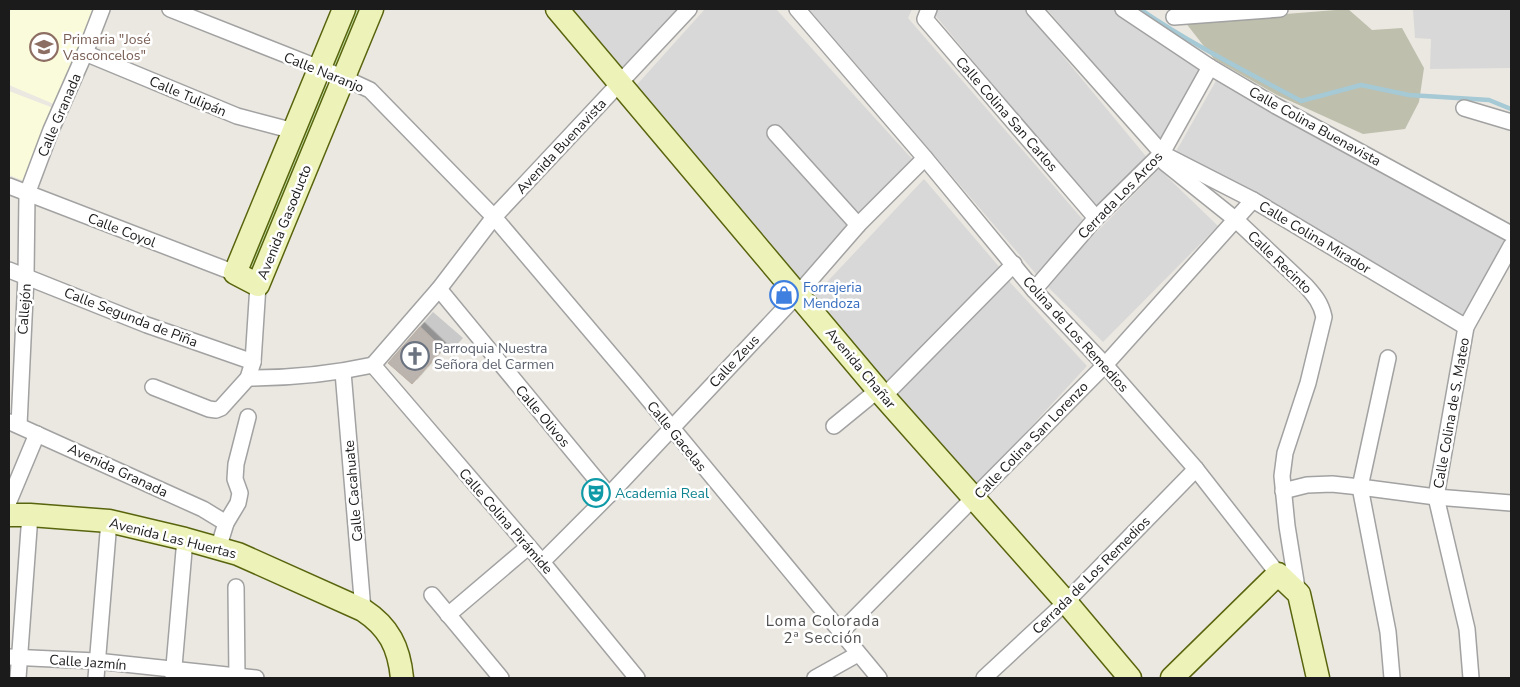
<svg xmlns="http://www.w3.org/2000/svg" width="1520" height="687" font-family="'Nunito Sans',sans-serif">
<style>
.residential{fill:#d9d8d8}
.education{fill:#fafbda}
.religious{fill:#c9c9c9}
.construction{fill:#bebfad}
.grass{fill:#c4e2aa}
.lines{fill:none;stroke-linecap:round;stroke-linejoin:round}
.stream{stroke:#a5c9d5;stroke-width:4.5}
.building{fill:#bbb4ae;stroke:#bbafa5;filter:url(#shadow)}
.street-casing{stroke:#a2a2a2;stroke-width:18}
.secondary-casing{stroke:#59650e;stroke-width:25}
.street{stroke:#fff;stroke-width:15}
.secondary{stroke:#edf2b8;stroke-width:22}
.labels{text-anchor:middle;stroke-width:5;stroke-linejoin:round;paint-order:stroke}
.education-label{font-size:14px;fill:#785e54;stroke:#fff;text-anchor:start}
.street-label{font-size:14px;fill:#1b1b1b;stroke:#fff}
.shop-label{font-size:14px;fill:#366cbe;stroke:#fff;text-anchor:start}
.worship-label{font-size:14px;fill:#5b616d;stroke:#fff;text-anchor:start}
.culture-label{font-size:14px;fill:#0d838f;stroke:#fff;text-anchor:start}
.neighbourhood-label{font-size:15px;letter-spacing:1px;fill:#4e4e4e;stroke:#fff}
</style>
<defs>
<filter id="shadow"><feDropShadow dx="4.5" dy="-4.5" stdDeviation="0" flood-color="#0004"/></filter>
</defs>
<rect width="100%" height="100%" fill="#ebe8e1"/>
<g class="residential">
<polygon points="565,9 677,9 623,72"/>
<polygon points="705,9 776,9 913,160 797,284 633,89"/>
<polygon points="809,9 912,9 908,18 1084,221 1036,274"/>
<polygon points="938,9 1024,9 1149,160 1096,209 935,15"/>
<polygon points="1047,9 1114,9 1200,69 1161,143"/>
<polygon points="1413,9 1511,9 1511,68 1430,69 1431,39 1415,38"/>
<polygon points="1217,79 1508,242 1465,317 1174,155"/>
<polygon points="1159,169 1218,226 1103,342 1045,284"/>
<polygon points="924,179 1001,269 889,385 811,299"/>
<polygon points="1008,280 1087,366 976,486 895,396"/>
</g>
<g class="education">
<polygon points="9,9 95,9 56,105 9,85"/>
<polygon points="9,91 56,109 27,182 9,175"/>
</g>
<polygon class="religious" points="433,312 463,338 448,354 442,350 412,384 388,363"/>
<polygon class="construction" points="1348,9 1372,30 1402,28 1424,68 1419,102 1405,129 1363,134 1277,95 1214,59 1185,22"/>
<g class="grass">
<polygon points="354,9 366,9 342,69 330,72"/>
<polygon points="325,86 330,88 263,261 251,271 246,272 318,89"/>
</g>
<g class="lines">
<path class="stream" d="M1140 9C1191 44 1247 72 1301 101L1361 85 1409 95 1489 100 1511 109"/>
</g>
<polygon class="building" points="420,327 443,349 412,384 388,363"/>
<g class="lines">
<defs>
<g id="street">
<polyline points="170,9 342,77 370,90 494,217 634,382 879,678"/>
<polyline points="797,9 925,158 1034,290 1105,365 1196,469 1278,574"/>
<polyline points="929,9 925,19 1096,218"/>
<path d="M1034 9 1162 153 1165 163 1235 219 1306 286C1315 296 1321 303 1324 317L1308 383 1285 453 1282 476 1287 526 1298 594"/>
<polyline points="1123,9 1210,67 1276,106 1511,234"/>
<polyline points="1174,17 1280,9"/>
<polyline points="85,53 237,116 294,131"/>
<polyline points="1464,108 1511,122"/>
<polyline points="775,133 858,225"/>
<polyline points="1163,154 1253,200 1466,327"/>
<polyline points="9,186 235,273"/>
<polyline points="9,270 147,325 253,362"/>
<polyline points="439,289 609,495"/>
<polyline points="1034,290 1096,218 1162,153 1210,67"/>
<polyline points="1388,358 1360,487 1388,632 1392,678"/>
<polyline points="373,365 439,289 494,217 689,9"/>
<polyline points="373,365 542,562 637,678"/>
<polyline points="343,372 363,610"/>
<path d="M248 378C290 378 332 374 373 365"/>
<polyline points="153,387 209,409 216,410 221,408 248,378 253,362 258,285"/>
<polyline points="884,396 1014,264"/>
<polyline points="10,422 203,509 226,523"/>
<polyline points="19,425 26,276 27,194 51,130 85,53 102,9"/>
<polyline points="834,426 878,390"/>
<polyline points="1283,491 1307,485 1332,484 1360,487 1436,497 1511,503"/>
<polyline points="9,501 37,434"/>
<polyline points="218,549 226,523 238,503 240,493 235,479 236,464 248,417"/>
<polyline points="542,562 609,495 798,294 858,225 925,158"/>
<polyline points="236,587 237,678"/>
<polyline points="432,595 501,678"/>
<polyline points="448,615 528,547"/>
<polyline points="840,633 1105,365 1253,200"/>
<polyline points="9,657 96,661 256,678"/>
<polyline points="18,678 30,515"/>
<polyline points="96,678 109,521"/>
<polyline points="173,678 185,539"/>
<polyline points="815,678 858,654"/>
<polyline points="984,678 1066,602 1196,469"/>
<polyline points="1471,678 1467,629 1436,497 1466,327 1511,246"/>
</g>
<g id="secondary">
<polyline points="344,9 235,273 258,285 372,9"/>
<polyline points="557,9 878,390 1066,602 1130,678"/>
<path d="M9 515H30L109 521 185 539 238 554 363 610C389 627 399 647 402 678"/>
<polyline points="1172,678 1278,574 1299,594 1318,678"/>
</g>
</defs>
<use href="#street" class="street-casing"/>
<use href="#secondary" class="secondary-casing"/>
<use href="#street" class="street"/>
<use href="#secondary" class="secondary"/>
</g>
<defs>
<symbol id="school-ring" viewBox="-11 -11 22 22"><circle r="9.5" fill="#fff" stroke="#8d6e63" stroke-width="1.5"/><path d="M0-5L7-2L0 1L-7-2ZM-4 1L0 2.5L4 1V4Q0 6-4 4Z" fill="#8d6e63"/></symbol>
<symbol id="shop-ring" viewBox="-11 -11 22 22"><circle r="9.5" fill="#fff" stroke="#3f7fe0" stroke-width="1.5"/><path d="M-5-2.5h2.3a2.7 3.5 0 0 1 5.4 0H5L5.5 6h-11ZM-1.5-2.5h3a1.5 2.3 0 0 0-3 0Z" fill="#3f7fe0"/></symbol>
<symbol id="church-ring" viewBox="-11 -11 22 22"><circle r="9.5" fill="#fff" stroke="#6b7280" stroke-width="1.5"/><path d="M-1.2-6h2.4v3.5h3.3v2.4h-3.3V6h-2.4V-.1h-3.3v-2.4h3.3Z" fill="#6b7280"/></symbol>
<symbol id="theatre-ring" viewBox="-11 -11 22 22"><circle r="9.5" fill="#fff" stroke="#0f9aa8" stroke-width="1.5"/><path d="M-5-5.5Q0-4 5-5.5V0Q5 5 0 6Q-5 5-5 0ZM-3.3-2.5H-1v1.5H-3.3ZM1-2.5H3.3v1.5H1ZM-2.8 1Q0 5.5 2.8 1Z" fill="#0f9aa8"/></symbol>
</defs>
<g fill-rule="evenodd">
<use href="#school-ring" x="28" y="31" width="32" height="32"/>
<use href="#shop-ring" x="768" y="279" width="32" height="32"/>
<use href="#church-ring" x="399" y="340" width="32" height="32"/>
<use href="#theatre-ring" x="580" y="477" width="32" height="32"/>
</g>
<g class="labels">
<g class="education-label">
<text x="63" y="44">Primaria "José<tspan x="63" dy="16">Vasconcelos"</tspan></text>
</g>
<g class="street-label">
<text transform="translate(324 72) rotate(22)" y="5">Calle Naranjo</text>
<text transform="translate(188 96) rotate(23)" y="5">Calle Tulipán</text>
<text transform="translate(1007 114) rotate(49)" y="5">Calle Colina San Carlos</text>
<text transform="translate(59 115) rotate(-67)" y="5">Calle Granada</text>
<text transform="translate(1315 126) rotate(29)" y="5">Calle Colina Buenavista</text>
<text transform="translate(561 146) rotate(-47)" y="5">Avenida Buenavista</text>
<text transform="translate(1120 195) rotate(-46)" y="5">Cerrada Los Arcos</text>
<text transform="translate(284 222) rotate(-68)" y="5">Avenida Gasoducto</text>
<text transform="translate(122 230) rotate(21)" y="5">Calle Coyol</text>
<text transform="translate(1315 237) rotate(31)" y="5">Calle Colina Mirador</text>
<text transform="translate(1280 262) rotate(44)" y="5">Calle Recinto</text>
<text transform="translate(24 309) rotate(-86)" y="5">Callejón</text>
<text transform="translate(131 317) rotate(21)" y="5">Calle Segunda de Piña</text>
<text transform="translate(1076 334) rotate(48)" y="5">Colina de Los Remedios</text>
<text transform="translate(734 361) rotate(-47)" y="5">Calle Zeus</text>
<text transform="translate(861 368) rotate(50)" y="5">Avenida Chañar</text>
<text transform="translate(1451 413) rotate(-80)" y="5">Calle Colina de S. Mateo</text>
<text transform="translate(543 416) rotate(50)" y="5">Calle Olivos</text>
<text transform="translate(677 436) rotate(51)" y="5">Calle Gacelas</text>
<text transform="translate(1031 440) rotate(-46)" y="5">Calle Colina San Lorenzo</text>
<text transform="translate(118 470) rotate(25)" y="5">Avenida Granada</text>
<text transform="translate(353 491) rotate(-95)" y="5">Calle Cacahuate</text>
<text transform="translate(506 521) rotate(49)" y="5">Calle Colina Pirámide</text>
<text transform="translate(173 538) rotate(14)" y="5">Avenida Las Huertas</text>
<text transform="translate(1091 575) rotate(-45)" y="5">Cerrada de Los Remedios</text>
<text transform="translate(88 662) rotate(4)" y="5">Calle Jazmín</text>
</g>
<g class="shop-label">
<text x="803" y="292">Forrajeria<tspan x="803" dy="16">Mendoza</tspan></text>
</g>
<g class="worship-label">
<text x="434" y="353">Parroquia Nuestra<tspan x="434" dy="16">Señora del Carmen</tspan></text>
</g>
<g class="culture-label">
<text x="615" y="498">Academia Real</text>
</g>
<g class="neighbourhood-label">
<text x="823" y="626">Loma Colorada<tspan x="823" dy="17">2ª Sección</tspan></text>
</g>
</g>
<rect width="1520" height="687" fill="none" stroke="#1b1b1b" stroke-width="20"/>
</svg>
